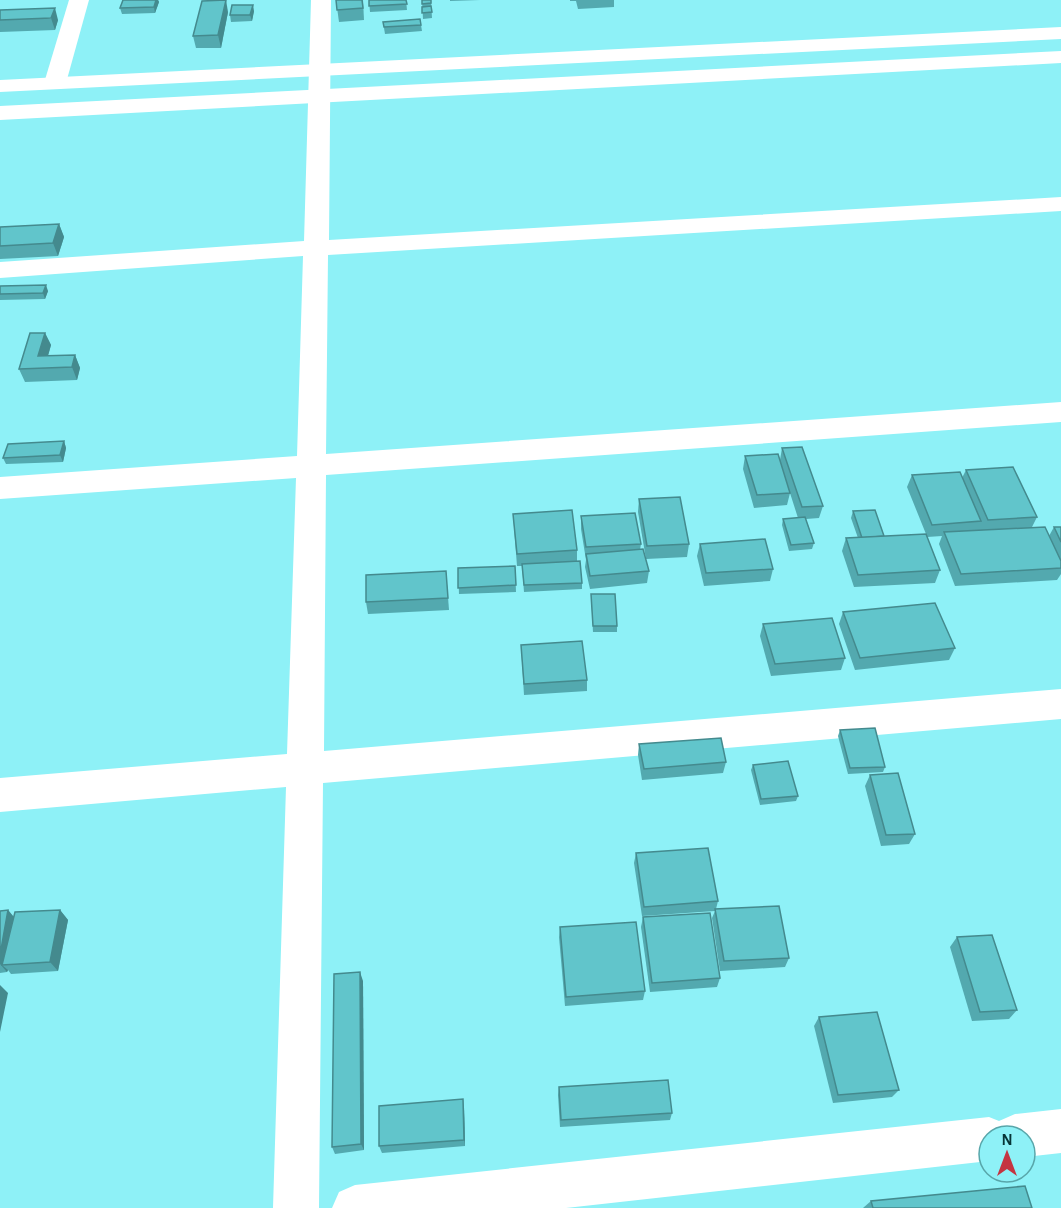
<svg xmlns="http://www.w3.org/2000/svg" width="1061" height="1208" font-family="'Alegreya Sans',sans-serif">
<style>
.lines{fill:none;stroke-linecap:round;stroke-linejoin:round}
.street{fill:#fff;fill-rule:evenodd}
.secondary{fill:#fff;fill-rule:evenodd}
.wall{fill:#53a9af}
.shaded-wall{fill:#448a8e}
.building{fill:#61c5cb;stroke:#448a8e;stroke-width:1.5}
</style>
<rect width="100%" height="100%" fill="#8ef1f7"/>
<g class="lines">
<g class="street">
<polygon points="69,0 89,0 66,83 63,88 55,89 47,88 44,83"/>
<polygon points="311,0 331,0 329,240 1061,197 1061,211 328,255 326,454 1061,402 1061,422 326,475 324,751 1061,689 1061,719 323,783 319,1208 273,1208 286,787 0,812 0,778 287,754 296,478 0,499 0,477 297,456 303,256 0,278 0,262 304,241"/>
<polygon points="1061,1109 1061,1153 1025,1157 1025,1136 989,1136 989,1161 566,1208 332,1208 339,1192 355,1185 989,1117 999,1121 1015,1114"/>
</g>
<g class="secondary">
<polygon points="1061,27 1061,39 0,92 0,80"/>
<polygon points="1061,51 1061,63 0,120 0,106"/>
</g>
</g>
<g class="wall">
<polygon points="123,0 158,0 159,2 155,13 122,14 120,8"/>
<polygon points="336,0 363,0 364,20 339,22"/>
<polygon points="369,0 406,0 407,10 370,12"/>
<polygon points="422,0 431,0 432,18 423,19"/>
<polygon points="450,0 480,0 450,1"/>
<polygon points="570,0 614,0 614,7 578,9 576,1 570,1"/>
<polygon points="0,10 58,20 55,30 0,32"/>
<polygon points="254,11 252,21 231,22 230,15"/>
<polygon points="228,12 221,48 196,48 193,36"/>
<polygon points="420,19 422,31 385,34 383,22"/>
<polygon points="59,224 64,237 58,256 0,259 0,227"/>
<polygon points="0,287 48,291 45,299 0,300"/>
<polygon points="45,333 51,345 48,356 75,355 80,368 77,380 25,382 19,369"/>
<polygon points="64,441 66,448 63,462 6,464 3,458"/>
<polygon points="782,448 823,506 819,518 806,519 814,543 812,549 789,551 782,525 783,519 798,518 790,493 787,505 754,508 743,469 745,456 780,460"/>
<polygon points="966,470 1037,517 1032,527 1049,536 1054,527 1061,527 1061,574 1057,580 955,586 939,544 942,536 927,537 940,570 935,583 854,587 842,551 846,538 858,538 851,518 853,511 884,536 926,534 907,487 912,475 962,478"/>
<polygon points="639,499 689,544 687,557 646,559 638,512"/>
<polygon points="513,514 577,550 577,561 582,583 582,589 524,592 522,566 517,566"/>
<polygon points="581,516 641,544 640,550 649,571 647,583 590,589 585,567 586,560 581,529"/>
<polygon points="700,544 773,569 770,581 704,586 697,556"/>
<polygon points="515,566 516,592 459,594 458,568"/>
<polygon points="446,571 449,610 368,614 366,602"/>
<polygon points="591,594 617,626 617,632 593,632"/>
<polygon points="843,612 955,648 949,660 855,670 839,624"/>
<polygon points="763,624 845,658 841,670 771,676 760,636"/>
<polygon points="521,645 587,680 587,691 524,695"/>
<polygon points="840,730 885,767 883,772 848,774 838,736"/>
<polygon points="639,744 726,762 723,773 642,780 638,755"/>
<polygon points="753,765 798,796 796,801 760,805 751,770"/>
<polygon points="870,775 915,834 909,844 881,846 865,786"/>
<polygon points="636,853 718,901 716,909 789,958 785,967 720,971 712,918 715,911 642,916 634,863"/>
<polygon points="8,910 14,917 60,910 68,920 58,971 11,974 8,970 7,972 0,973 0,911"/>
<polygon points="643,917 720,978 717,987 650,992 641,927"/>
<polygon points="560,927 645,991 643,1000 565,1006 559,937"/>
<polygon points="957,937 1017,1010 1009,1019 972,1021 950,947"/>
<polygon points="363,981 364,1150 335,1154 332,1147"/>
<polygon points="819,1017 899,1090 892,1097 833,1103 814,1026"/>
<polygon points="559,1087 672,1113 670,1120 560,1127 558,1095"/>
<polygon points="464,1107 465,1146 382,1153 379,1146"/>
<polygon points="871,1201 1032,1208 863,1208"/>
</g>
<g class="shaded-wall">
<polygon points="156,0 158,0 159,2 155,13 154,7"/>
<polygon points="226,0 228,12 221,48 218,35"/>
<polygon points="253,5 254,11 252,21 250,15"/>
<polygon points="55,8 58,20 55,30 51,18"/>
<polygon points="59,224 64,237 58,256 53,243"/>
<polygon points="46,285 48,291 45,299 43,293"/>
<polygon points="45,333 51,345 44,369 38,356"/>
<polygon points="75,355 80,368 77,380 72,367"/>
<polygon points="64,441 66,448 63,462 60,455"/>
<polygon points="8,910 16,920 2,965 8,970 7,972 0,964 0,955"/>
<polygon points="60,910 68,920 58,971 50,962"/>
<polygon points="360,972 363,981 364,1150 361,1144"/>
<polygon points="0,985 8,993 0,1032"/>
<polygon points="463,1099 464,1107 465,1146 464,1140"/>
</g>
<g class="building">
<polygon points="123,0 156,0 154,7 120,8"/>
<polygon points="226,0 218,35 193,36 202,1"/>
<polygon points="336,0 362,0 363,8 337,10"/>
<polygon points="369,0 406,0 407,4 369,6"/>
<polygon points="422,0 431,0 431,3 422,4"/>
<polygon points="232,5 253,5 250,15 230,15"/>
<polygon points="431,6 432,12 422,13 422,7"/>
<polygon points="55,8 51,18 0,20 0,10"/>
<polygon points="420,19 421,25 384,27 383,22"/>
<polygon points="59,224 53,243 0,246 0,227"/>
<polygon points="46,285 43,293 0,294 0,286"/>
<polygon points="30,333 45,333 38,356 75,355 72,367 19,369"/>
<polygon points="64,441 60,455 3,458 8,444"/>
<polygon points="802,447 823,506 802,507 782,448"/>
<polygon points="778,454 790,493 757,495 745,456"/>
<polygon points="1013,467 1037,517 988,520 966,470"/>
<polygon points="960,472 981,521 932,525 912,475"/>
<polygon points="680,497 689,544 647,546 639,499"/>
<polygon points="572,510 577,550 517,554 513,514"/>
<polygon points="875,510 884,536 862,538 853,511"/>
<polygon points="635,513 641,544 586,547 581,516"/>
<polygon points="805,517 814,543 791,545 783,519"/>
<polygon points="1045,527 1061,561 1061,568 961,574 944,532"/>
<polygon points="1054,527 1061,527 1061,542"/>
<polygon points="926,534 940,570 858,575 846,538"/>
<polygon points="765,539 773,569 706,573 700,544"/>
<polygon points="643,549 649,571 590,576 586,554"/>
<polygon points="580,561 582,583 524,585 522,564"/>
<polygon points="515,566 516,585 458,588 458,568"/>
<polygon points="446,571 448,598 366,602 366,575"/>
<polygon points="591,594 615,594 617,626 593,626"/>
<polygon points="935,603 955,648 860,658 843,612"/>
<polygon points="832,618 845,658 775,664 763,624"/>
<polygon points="582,641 587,680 524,684 521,645"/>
<polygon points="875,728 885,767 850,768 840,730"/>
<polygon points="721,738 726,762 644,769 639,744"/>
<polygon points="788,761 798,796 761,799 753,765"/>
<polygon points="898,773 915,834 886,835 870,775"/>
<polygon points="708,848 718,901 644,907 636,853"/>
<polygon points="779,906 789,958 724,961 715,909"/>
<polygon points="8,910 0,955 0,911"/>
<polygon points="60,910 50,962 2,965 15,912"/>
<polygon points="710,913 720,978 652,983 643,917"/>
<polygon points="636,922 645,991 566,997 560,927"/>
<polygon points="992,935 1017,1010 980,1012 957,937"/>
<polygon points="360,972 361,1144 332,1147 334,974"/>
<polygon points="877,1012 899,1090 838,1095 819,1017"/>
<polygon points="668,1080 672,1113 561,1120 559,1087"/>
<polygon points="463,1099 464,1140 379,1146 379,1106"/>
<polygon points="1025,1186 1032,1208 873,1208 871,1201"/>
</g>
<g transform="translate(1007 1154)"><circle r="28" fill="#8ef1f7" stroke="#58a6aa" stroke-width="1.5"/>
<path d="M0-4.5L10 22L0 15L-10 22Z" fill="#c43441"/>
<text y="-9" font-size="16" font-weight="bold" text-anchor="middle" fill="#073537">N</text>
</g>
</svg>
